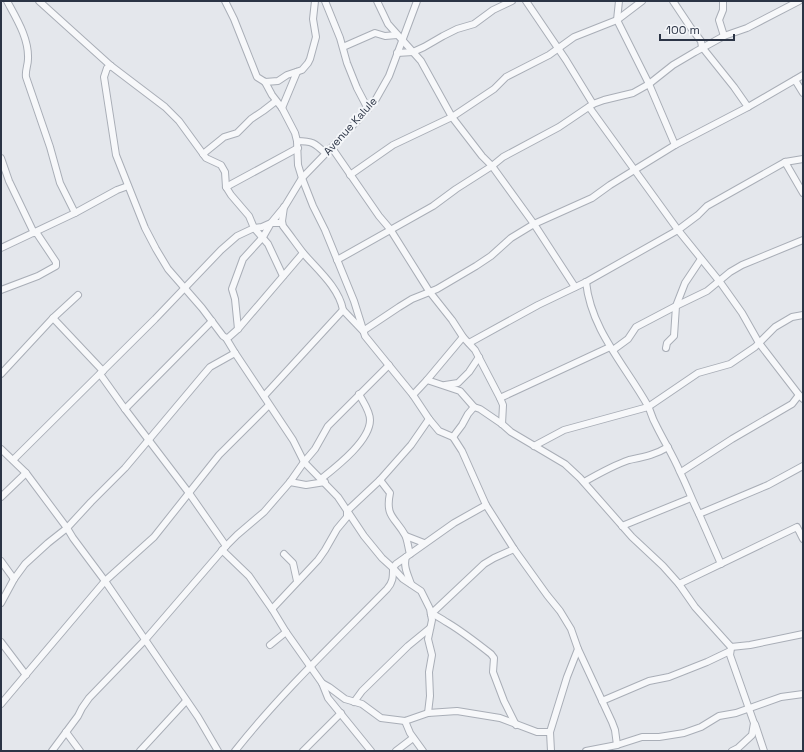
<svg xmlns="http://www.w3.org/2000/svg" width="804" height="752" font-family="'Space Grotesk',sans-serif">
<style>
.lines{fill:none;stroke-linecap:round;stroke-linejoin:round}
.street-casing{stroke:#a9aeb7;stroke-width:8}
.street{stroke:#f7f8fa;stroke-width:6}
.labels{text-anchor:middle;stroke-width:4;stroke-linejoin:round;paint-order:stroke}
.street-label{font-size:11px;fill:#2b3445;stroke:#f4f6f9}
</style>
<rect width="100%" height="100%" fill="#e4e7ec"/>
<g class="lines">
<defs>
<g id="street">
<path d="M7 1C16 18 29 38 28 59 28 65 25 71 26 77L50 147 60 183 75 213"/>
<polyline points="39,1 111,66 165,107 179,121 206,158 221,165 225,172 226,187 231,195 249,216 254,228 268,244 283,276"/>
<polyline points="225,1 234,19 257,77 265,82 278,81 287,75 302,70 308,63 310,59 316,37 313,19 315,1"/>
<polyline points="325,1 340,38 347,63 357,88 368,109"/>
<polyline points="377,1 388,24 421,61 452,117 482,156 492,166 534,224 575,287"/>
<polyline points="526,1 566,60 593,104"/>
<polyline points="619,1 617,20 649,84 675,145"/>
<polyline points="673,1 691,28 701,41 702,47 734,87 748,107 803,75"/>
<polyline points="723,1 723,10 719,20 724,36"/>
<polyline points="343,47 375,33 385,36 397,35"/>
<polyline points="397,53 413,52 424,47 443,36 457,29 474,24 493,10 512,1"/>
<path d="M111 66 107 68 104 77 116 155 145 228 156 249 168 269 202 308 223 336 226 338 235 353 293 440 304 462 338 497 364 536 382 558 393 568C393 578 393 582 387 589 335 642 281 693 235 751"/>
<polyline points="795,80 803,93"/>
<polyline points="265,82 272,95 282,108 295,133 297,141 298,165 302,178 313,206 325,230 354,301 365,336 413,395 429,419 439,431 453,437 462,451 486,505 514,549 547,595 560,611 571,629 578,649 567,677 550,732 551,751"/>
<polyline points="589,107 678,230 698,215 707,206 785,162 803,159"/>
<polyline points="282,108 297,72"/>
<path d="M297 141C312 141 315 143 325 153"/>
<polyline points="332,148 379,216 390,229 429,291 452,320 463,337 475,350 500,398 503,405 502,424"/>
<polyline points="203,154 224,137 237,133 251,119 263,111 276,101"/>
<polyline points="1,158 9,181 34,233"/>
<polyline points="785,162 803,193"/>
<polyline points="350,175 393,145 452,117 494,89 506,77 549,55 574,37 617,20 642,1"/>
<polyline points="226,187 298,148"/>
<polyline points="1,248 75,213 117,190 128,186"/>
<polyline points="337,260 433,206 456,189 492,166 503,157 559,127 593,104 604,100 633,93 649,84 673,65 695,52 724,36 747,28 799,1"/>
<path d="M586 282C591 330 625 365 648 406 651 412 652 418 655 423 663 440 673 455 680 472 687 486 692 500 699 514L768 485 803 466"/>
<polyline points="1,290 38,276 56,266 56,262 36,232"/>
<polyline points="343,310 363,331 399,307 412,299 437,289 476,266 491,256 511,238 534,224 592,198 610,185 675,145 748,107"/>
<polyline points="53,318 103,371"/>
<polyline points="238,329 235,299 232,289 243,259 263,237 271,223 282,223"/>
<polyline points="226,338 229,337 238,329 303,253"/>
<polyline points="469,343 538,305 586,282 678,230 720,282 742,313 759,343 799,395 803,399"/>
<polyline points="666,348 667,343 674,336 676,306 707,291 730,272 742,265 803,240"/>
<polyline points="613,350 628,339 636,327 676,306 685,283 701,259"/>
<polyline points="1,374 53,318 78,295"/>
<polyline points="100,374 125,409 189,493 226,546"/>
<polyline points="427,380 463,337"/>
<polyline points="445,385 458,383 469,372 479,357"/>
<polyline points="413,395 427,380 460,391 474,407 480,409 502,424 511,432 565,464 580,478 632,537 663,566 679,584 695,607 731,647 750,645 803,634"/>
<path d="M264 396 343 310C339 288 318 270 304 254 297 245 290 235 283 226L282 221 284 207"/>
<polyline points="500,398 610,347"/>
<polyline points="125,409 212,321"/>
<polyline points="453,437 462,425 468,414 474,407"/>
<polyline points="534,446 564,430 648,407 698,373 730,364 755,347 775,327 792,317 803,315"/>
<polyline points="1,449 26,473 67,528 73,538 105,581 198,717 218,751"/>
<polyline points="13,460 155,319 221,250 237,236 254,228 262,227 271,223 285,206 302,178 359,119 376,99 389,76 417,1"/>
<polyline points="681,472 732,439 792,404 799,395"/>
<path d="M321 479C336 467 370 441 370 420 370 411 363 402 359 394"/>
<polyline points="290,482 306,485 325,482"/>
<path d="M584 482C598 474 614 465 629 460 643 457 655 455 668 447"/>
<polyline points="1,497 26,473"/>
<polyline points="699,514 721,564"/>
<polyline points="622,526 691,498"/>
<polyline points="406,536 424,543"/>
<polyline points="222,550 249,576 272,609 286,632 322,683 328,698 371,751"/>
<polyline points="284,554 293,563 297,581"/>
<path d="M410 554C408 548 408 541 405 535 395 517 385 517 390 493L380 480 411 445 429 419"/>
<polyline points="406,557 396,564 393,568 403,579 421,591 430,609 432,620 428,639 432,655 429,672 430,696 428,713"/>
<polyline points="1,561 14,579"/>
<path d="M411 584C408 575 403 566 406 557L454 523 486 505"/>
<polyline points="679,584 797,527 803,539"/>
<polyline points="1,603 14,579 25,564 48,543 67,528 91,502 125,468 204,374 210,367 235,353"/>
<polyline points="272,609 318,560 325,550 337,529 347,517 347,511 380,480"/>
<path d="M431 614C439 616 441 619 448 623 463 632 477 643 491 654L494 658 493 672 504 701 516 725"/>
<polyline points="431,614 484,564 494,558 514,549"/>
<polyline points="1,642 26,675"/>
<polyline points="270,645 286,632"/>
<polyline points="731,648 730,655 754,723 752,735 738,748 732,751"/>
<polyline points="578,649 612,722 615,730 617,745"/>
<polyline points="322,683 329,687 345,699 362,704 381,718 405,721 428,713 457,711 500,718 537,732 550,732"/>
<polyline points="602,701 649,681 669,677 707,662 730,651"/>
<polyline points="354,702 362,691 408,646 430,628"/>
<polyline points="1,704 105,581 154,537 219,455 269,405"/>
<polyline points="405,721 410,733 423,751"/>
<polyline points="755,724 764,751"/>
<polyline points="66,732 80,751"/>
<polyline points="52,751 78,716 82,708 89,698 145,640 226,546 237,535 264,512 290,482 304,462 315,449 328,426 389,365"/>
<polyline points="140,751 186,701"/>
<polyline points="303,751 341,713"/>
<polyline points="396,751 413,738"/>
<polyline points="586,751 617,745 642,737 659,737 684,733 701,727 719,716 736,713 781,697 803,694"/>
</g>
</defs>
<use href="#street" class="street-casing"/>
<use href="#street" class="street"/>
</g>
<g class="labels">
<g class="street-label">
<text transform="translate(350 126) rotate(-48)" y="4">Avenue Kalule</text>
</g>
</g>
<rect width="804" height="752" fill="none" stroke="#2b3445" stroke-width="4"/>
<path d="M660 34v6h74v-6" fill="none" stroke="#2b3445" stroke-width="2"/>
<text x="666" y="34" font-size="12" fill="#2b3445" stroke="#f4f6f9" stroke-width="3" paint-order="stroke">100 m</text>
</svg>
